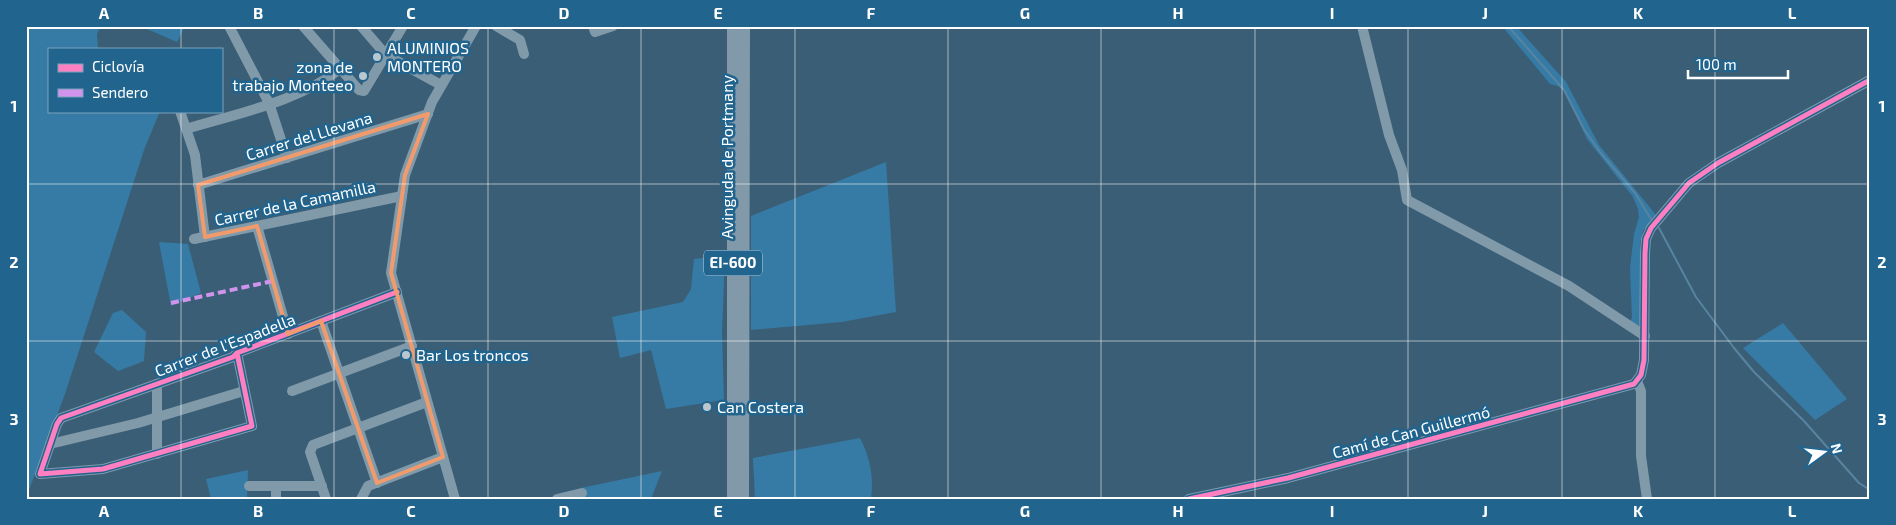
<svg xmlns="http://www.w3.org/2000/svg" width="1896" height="525" font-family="'Exo 2',sans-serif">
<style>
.green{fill:#367ba5}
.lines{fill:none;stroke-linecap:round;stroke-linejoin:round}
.stream{stroke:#5884a1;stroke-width:2}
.minor{stroke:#819aa9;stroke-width:10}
.major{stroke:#8199a9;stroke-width:12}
.quiet{stroke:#d193ec;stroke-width:4;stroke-dasharray:8 4;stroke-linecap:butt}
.cycleway-casing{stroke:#21648e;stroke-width:8}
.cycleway{stroke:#ff80c0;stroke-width:5}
.marked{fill:none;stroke:#f19b6d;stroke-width:4;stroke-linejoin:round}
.grid{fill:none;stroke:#fff;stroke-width:1;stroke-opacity:0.55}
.poi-dot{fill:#bac7cf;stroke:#21648e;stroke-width:2}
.labels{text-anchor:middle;stroke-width:5;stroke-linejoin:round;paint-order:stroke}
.shield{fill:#21648e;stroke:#bcd0dd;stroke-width:1}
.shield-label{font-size:15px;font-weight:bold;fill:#fff}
.poi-label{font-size:16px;fill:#fff;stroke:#21648e;text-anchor:start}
.street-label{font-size:16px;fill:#fff;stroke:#21648e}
.neatline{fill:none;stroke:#fff;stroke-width:2}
.grid-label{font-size:16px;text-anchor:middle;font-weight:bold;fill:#fff}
</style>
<rect width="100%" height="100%" fill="#3a5e76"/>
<g class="green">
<polygon points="26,26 101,26 97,34 98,49 49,49 49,111 160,111 144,150 65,394 26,498"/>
<polygon points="140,26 185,26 177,42"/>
<polygon points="1502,26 1516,26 1566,82 1599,145 1656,215 1643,231 1640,243 1640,325 1635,327 1629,323 1632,318 1630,268 1634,234 1639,217 1638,209 1633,197 1587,139 1564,91 1558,86 1550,84"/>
<polygon points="886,162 896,312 842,322 751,330 751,216"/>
<polygon points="159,242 188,244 201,293 171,306"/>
<polygon points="725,255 722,333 724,400 666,409 651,350 620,358 612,317 683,302 691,289 694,259"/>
<polygon points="122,310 146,332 144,361 118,371 94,352 113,313"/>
<polygon points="1783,323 1847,399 1815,420 1743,348"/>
<path d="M860 438C870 457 874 478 871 499H755L753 458Z"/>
<polygon points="248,470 247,499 211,499 206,479"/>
<polygon points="662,471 651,499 585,499 581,488"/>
</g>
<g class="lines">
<g class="stream">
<polyline points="1508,26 1564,90 1584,129 1600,152 1635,193 1651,219"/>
<polyline points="1659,228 1696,297 1734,348 1754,372 1804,421 1859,483 1870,490"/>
</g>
<g class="minor">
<polyline points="229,26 269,103 287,158"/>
<polyline points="303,26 359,90 364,91 403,26"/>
<polyline points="361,26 386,55 441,85"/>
<polyline points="496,26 520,40 524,54"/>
<polyline points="593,26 595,32 613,26"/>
<polyline points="1362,26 1389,135 1402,170 1407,200 1569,286 1645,336"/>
<polyline points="180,111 195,155 205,237"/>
<path d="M186 129C235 114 301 101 341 68"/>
<polyline points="198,185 428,114"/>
<polyline points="257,226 288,334"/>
<polyline points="194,239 402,196"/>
<polyline points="321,321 377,483"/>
<polyline points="237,353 252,426 103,469 40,474 57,424 61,418 233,357 237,353 397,292"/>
<polyline points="1637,381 1641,391 1641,456 1647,499"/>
<polyline points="292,391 412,346"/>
<polyline points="50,444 138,423 244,391"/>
<polyline points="157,454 157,384"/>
<polyline points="249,486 322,486"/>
<polyline points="276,499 276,486"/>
<polyline points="326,499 310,452 313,445 427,402"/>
<polyline points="361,499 368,486 443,457"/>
<polyline points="455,499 391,273 405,175 432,102 476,26"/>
<polyline points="557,499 582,493"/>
<polyline points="1189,499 1288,478 1634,384 1641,375 1644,360 1645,253 1646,239 1651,228 1689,183 1718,163 1870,80"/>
</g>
<g class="major">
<polyline points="733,499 733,26"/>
<polyline points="743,499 744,26"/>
</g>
<polyline class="quiet" points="171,303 273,281"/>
<defs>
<g id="cycleway">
<polyline points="237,353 252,426 103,469 40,474 57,424 61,418 233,357 237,353 397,292"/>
<polyline points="1189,499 1288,478 1634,384 1641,375 1644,360 1645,253 1646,239 1651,228 1689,183 1718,163 1870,80"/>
</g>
</defs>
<use href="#cycleway" class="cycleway-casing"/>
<use href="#cycleway" class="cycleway"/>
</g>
<path class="marked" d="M428 114 405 175 391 273 443 457 377 483 321 321 288 334 257 226 205 237 198 185Z"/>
<path class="grid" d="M181 26V49M334 26V499M488 26V499M641 26V499M795 26V499M948 26V499M1101 26V499M1255 26V499M1408 26V499M1562 26V499M1715 26V499M181 111V499M26 184H1870M26 341H1870"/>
<g class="poi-dot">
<circle cx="377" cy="57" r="5"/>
<circle cx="363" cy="76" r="5"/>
<circle cx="406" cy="355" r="5"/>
<circle cx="707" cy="407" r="5"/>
</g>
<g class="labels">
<rect class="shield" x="704" y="250.5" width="58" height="25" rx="4"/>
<g class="shield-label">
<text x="733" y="268">EI-600</text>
</g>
<g class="poi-label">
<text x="387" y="54">ALUMINIOS<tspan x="387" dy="18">MONTERO</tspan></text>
<text x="353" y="73" text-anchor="end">zona de<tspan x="353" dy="18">trabajo Monteeo</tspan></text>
<text x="416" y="361">Bar Los troncos</text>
<text x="717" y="413">Can Costera</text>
</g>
<g class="street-label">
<text transform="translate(309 136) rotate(-17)" y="6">Carrer del Llevana</text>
<text transform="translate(727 157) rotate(-90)" y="6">Avinguda de Portmany</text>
<text transform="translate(295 203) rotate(-12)" y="6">Carrer de la Camamilla</text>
<text transform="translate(225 345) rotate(-21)" y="6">Carrer de l'Espadella</text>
<text transform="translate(1411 432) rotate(-15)" y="6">Camí de Can Guillermó</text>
</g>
</g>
<rect width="1896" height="525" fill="none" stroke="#21648e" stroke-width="55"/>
<rect x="48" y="48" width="175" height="65" fill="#21648e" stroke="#7aa2bb"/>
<rect x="58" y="64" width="25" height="8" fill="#ff80c0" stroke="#7aa2bb"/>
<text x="92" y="72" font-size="15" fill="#ffffff">Ciclovía</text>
<rect x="58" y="89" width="25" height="8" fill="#d193ec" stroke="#7aa2bb"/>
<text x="92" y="98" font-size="15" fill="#ffffff">Sendero</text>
<g transform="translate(1824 452) rotate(75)" stroke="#21648e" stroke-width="4" paint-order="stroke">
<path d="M0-4L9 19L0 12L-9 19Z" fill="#ffffff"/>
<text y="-8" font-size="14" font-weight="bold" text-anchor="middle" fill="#ffffff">N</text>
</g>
<path d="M1688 70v8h100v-8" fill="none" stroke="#ffffff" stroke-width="2.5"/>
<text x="1696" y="70" font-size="15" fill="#ffffff" stroke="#21648e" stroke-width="4" paint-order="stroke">100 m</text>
<rect x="28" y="28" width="1840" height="470" class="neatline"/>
<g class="grid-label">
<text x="104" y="19">A</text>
<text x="258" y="19">B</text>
<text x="411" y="19">C</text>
<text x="564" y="19">D</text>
<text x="718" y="19">E</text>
<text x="871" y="19">F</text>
<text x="1025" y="19">G</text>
<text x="1178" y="19">H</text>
<text x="1332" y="19">I</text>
<text x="1485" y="19">J</text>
<text x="1638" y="19">K</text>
<text x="1792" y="19">L</text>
<text x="14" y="112">1</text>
<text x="1882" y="112">1</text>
<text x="14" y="268">2</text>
<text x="1882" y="268">2</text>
<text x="14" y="425">3</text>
<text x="1882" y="425">3</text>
<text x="104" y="517">A</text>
<text x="258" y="517">B</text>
<text x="411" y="517">C</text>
<text x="564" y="517">D</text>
<text x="718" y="517">E</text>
<text x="871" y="517">F</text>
<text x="1025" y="517">G</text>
<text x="1178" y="517">H</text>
<text x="1332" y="517">I</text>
<text x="1485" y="517">J</text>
<text x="1638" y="517">K</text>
<text x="1792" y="517">L</text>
</g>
</svg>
